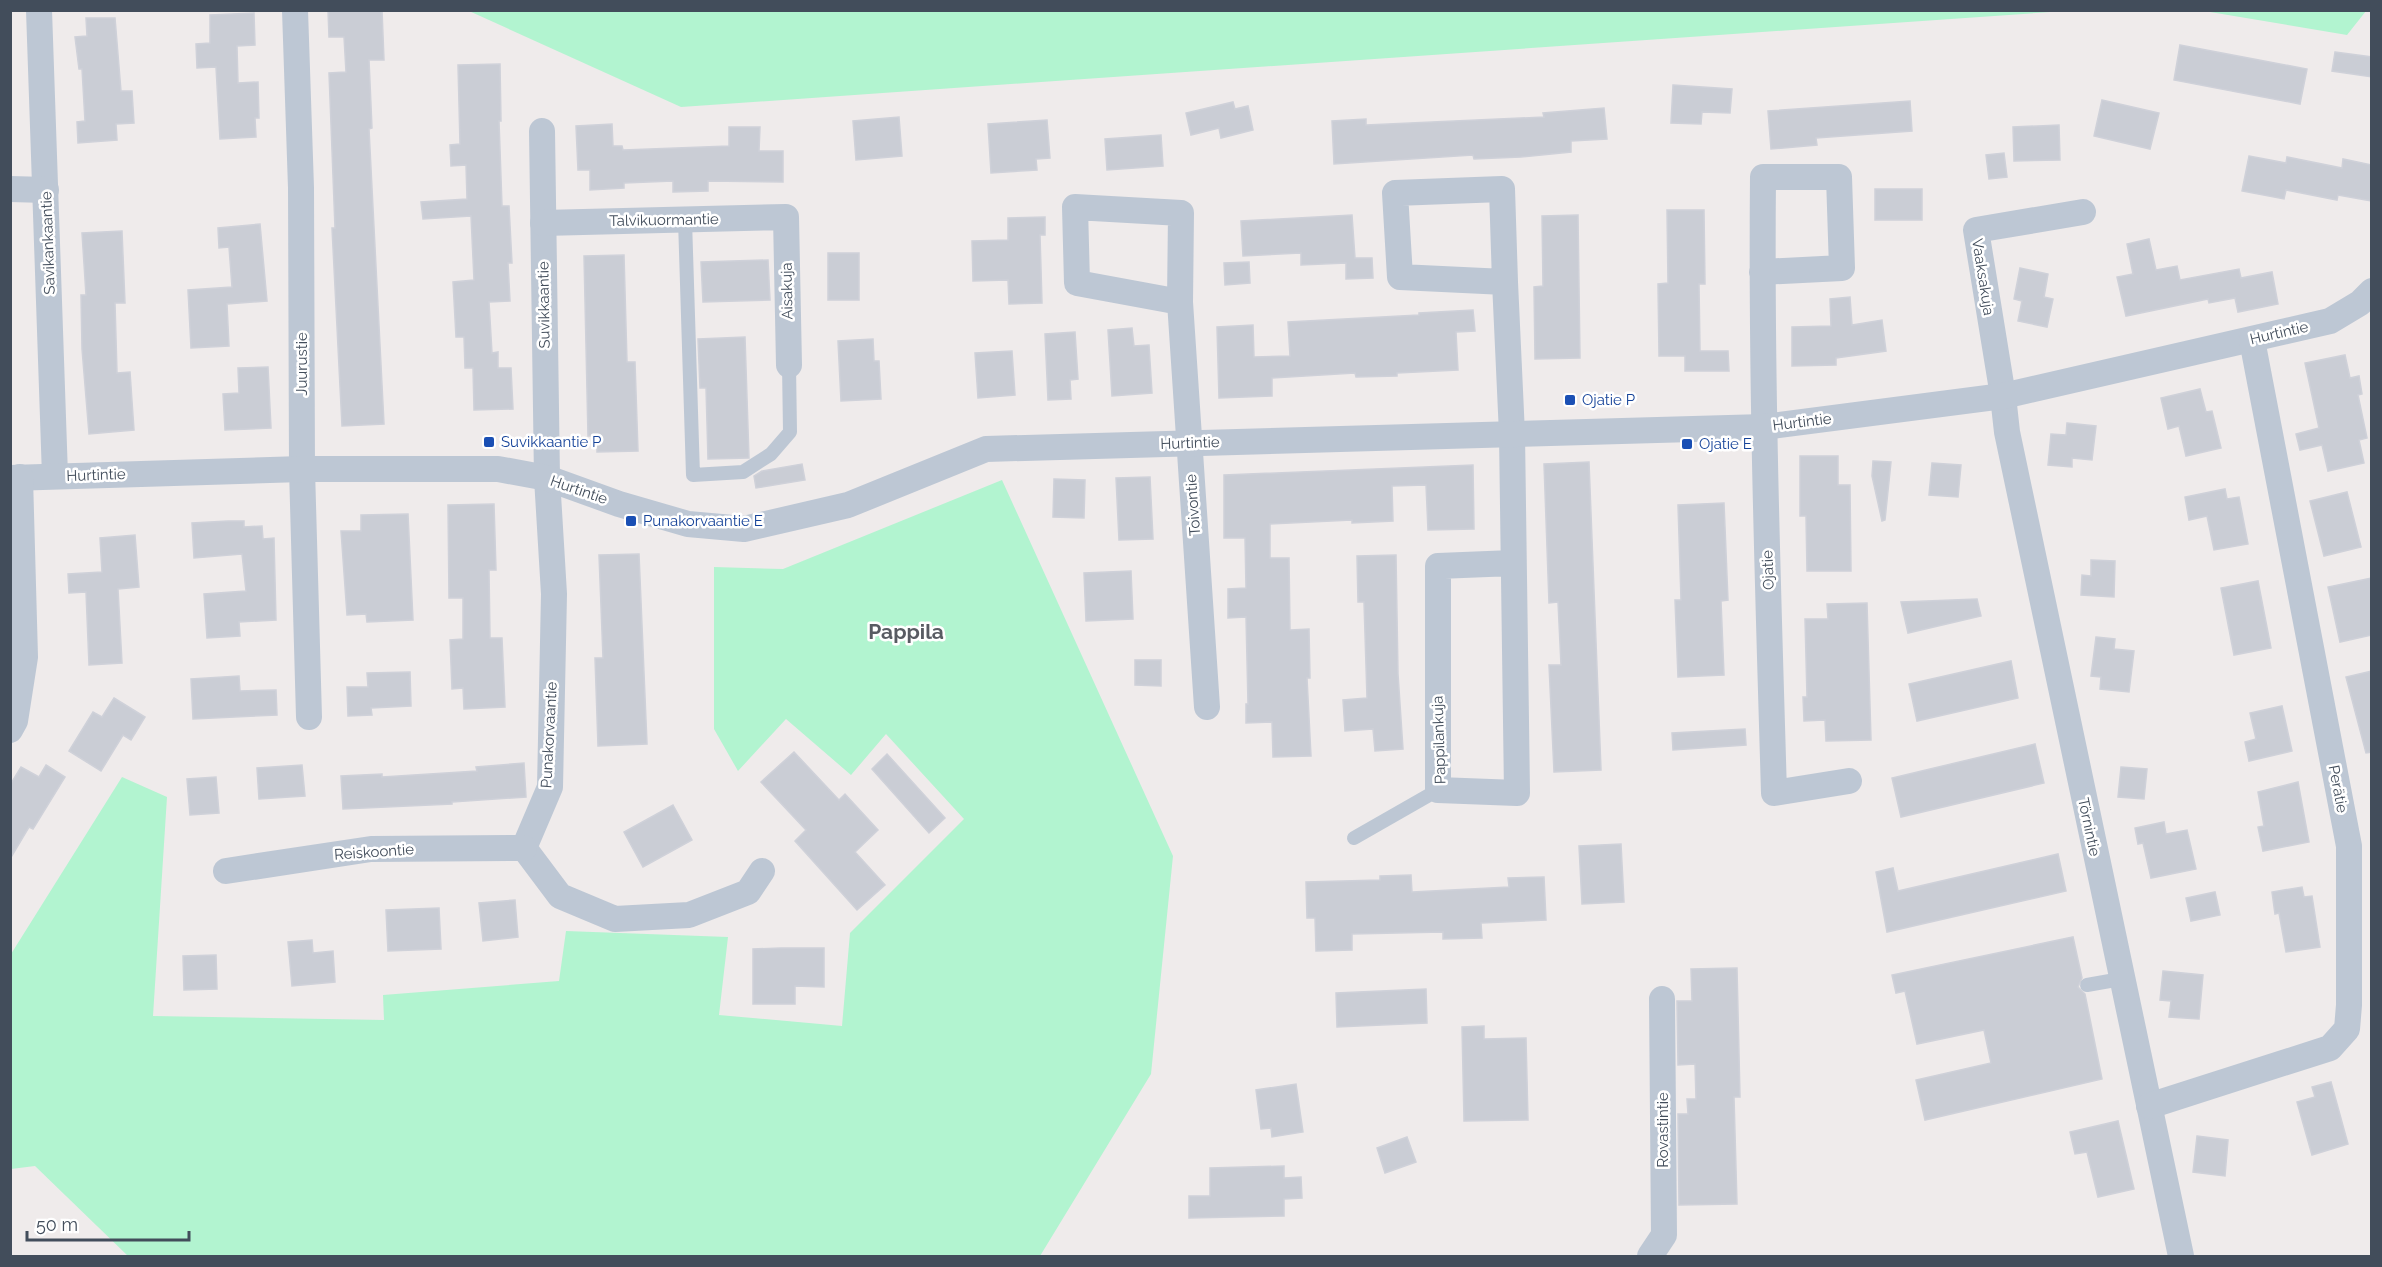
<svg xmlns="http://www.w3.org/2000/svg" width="2382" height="1267" font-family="Raleway,sans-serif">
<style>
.green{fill:#b2f4d0}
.building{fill:#cacdd5;stroke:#cfd1d9;stroke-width:1.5}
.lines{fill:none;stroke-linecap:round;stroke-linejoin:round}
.service{stroke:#bdc7d4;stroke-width:14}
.minor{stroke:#bdc7d4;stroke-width:26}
.transit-dot{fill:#1a4fb4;stroke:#fff;stroke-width:2}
.labels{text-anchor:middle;stroke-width:5;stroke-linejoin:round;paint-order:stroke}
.street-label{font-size:15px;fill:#424d5b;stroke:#fff}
.transit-label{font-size:15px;fill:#164399;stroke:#fff;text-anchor:start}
.district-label{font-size:21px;font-weight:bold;fill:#585b62;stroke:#fff}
</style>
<rect width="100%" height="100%" fill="#efebeb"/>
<g class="green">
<polygon points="469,11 2065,11 681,107"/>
<polygon points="2204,11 2366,11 2347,35"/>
<polygon points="1002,480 1173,856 1151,1074 1040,1256 128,1256 35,1166 11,1169 11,954 122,777 167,797 153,1016 384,1020 383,995 559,981 566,931 728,937 719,1015 842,1026 850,933 964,819 886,734 851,775 786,719 738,771 714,729 714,567 783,569"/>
</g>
<g class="building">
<polygon points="328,10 382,10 384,60 369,60 372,128 369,129 384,424 342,426 332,228 335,228 329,73 346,72 344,37 329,37"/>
<polygon points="254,13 255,45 237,46 238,83 258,82 259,118 255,118 256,137 220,139 216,67 197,68 196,44 210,43 210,15"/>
<polygon points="86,18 115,18 121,91 132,91 134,123 116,124 117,140 78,143 77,122 85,121 82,69 79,69 75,37 87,36"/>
<polygon points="2180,45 2307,69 2300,104 2174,80"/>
<polygon points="2335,52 2372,57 2372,77 2332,71"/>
<polygon points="500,64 501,121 499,121 502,206 509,206 512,263 508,263 510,301 489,302 492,353 498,352 498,368 511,368 513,409 474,410 473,368 465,368 464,337 456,337 453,282 474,280 471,216 423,219 421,202 467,199 466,165 451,166 450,145 460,144 458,65"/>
<polygon points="1673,85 1732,89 1730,113 1702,112 1701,124 1671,123"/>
<polygon points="2102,100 2159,113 2150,149 2094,136"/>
<polygon points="1910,101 1912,131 1816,138 1817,145 1771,149 1768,111"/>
<polygon points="1233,102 1235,109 1248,106 1253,130 1221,138 1219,128 1191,135 1186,113"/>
<polygon points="1604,108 1607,139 1571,141 1571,152 1521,157 1474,159 1473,155 1334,164 1332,121 1366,119 1366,125 1544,117 1543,113"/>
<polygon points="899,117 902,156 856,160 853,121"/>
<polygon points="1047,120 1050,158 1036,159 1037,170 991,173 988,124"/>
<polygon points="612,124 613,146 622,146 623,150 729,146 729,127 760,127 759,151 783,151 783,182 708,181 708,191 673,192 673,181 624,183 624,188 590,190 590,170 578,170 576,126"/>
<polygon points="2059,125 2060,160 2014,161 2013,127"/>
<polygon points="1161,135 1163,166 1107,170 1105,139"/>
<polygon points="2004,153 2007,177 1989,179 1986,155"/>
<polygon points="2249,156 2286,163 2287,157 2342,168 2343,159 2372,165 2372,201 2338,195 2337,200 2286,190 2284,199 2242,191"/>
<rect x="1875" y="189" width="47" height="31"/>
<polygon points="1667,210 1704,210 1705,284 1699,284 1700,351 1728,351 1729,371 1685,371 1685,356 1659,356 1658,284 1668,283"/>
<polygon points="1352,215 1355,258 1372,258 1373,278 1346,279 1346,263 1301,265 1301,253 1243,256 1241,221"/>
<polygon points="1578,215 1580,358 1535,359 1534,287 1543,286 1542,216"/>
<polygon points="1045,217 1045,235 1040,235 1042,303 1009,304 1008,280 973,281 972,241 1008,240 1008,218"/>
<polygon points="260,224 267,301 227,304 229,346 191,348 188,290 232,287 229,247 219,248 218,228"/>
<polygon points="122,231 125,303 115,303 117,373 130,372 134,430 89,434 82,349 81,295 86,295 82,233"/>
<polygon points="2149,239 2156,270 2177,266 2180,280 2239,269 2241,278 2272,272 2278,304 2238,312 2235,298 2209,303 2208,299 2126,316 2117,277 2133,274 2127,244"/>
<rect x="828" y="253" width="31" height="47"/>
<polygon points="624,255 627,362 635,362 638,451 597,452 597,436 588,436 584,256"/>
<polygon points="768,260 770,300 703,302 701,262"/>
<polygon points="1249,262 1250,283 1225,285 1224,263"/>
<polygon points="2020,268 2048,274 2044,297 2053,299 2047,327 2018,321 2022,301 2014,299"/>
<polygon points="1850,297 1852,325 1882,320 1886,351 1836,358 1836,365 1792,366 1792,327 1831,326 1830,299"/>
<polygon points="1473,310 1475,331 1456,332 1458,370 1397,373 1397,376 1356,377 1355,373 1272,378 1272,396 1219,398 1217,327 1253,325 1254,357 1290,356 1288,322 1419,315 1419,313"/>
<polygon points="1132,328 1134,346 1149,345 1152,393 1112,396 1108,330"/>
<polygon points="1075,332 1078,379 1070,380 1071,399 1048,400 1045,334"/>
<polygon points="745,337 749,458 708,459 706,388 700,388 698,339"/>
<polygon points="873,339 874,361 879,361 881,399 841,401 838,341"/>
<polygon points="1012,351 1015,395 978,398 975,353"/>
<polygon points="2345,355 2350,378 2359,376 2362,394 2358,395 2367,438 2359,440 2364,463 2328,471 2322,445 2300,450 2296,434 2319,428 2305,363"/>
<polygon points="268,367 271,428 225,430 223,394 239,393 238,368"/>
<polygon points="2200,389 2206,412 2212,411 2221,448 2186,456 2179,426 2168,429 2161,398"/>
<polygon points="2067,423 2096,426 2092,460 2072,458 2072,467 2048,465 2051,434 2066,435"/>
<polygon points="1800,456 1838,456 1838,485 1850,485 1851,571 1807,571 1806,516 1800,516"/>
<polygon points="1873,461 1891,462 1885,520 1882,521 1872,476"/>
<polygon points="1589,462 1601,770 1554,772 1549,665 1561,665 1558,602 1549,603 1544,464"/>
<polygon points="1932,463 1961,465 1958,497 1929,495"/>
<polygon points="802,464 805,480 756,488 754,476 762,471"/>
<polygon points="1473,465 1474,529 1428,530 1426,485 1392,486 1393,521 1352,523 1352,520 1270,524 1270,558 1289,558 1290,630 1309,629 1310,678 1307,678 1311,756 1273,757 1272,722 1246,723 1246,704 1248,704 1246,617 1228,618 1228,589 1246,588 1245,538 1224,538 1224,475"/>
<polygon points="1150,477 1153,539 1119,540 1116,478"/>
<polygon points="1054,479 1085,480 1084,518 1053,517"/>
<polygon points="2225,489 2227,499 2239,497 2248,544 2214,550 2207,516 2189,520 2185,497"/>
<polygon points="2347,492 2361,547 2324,556 2310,501"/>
<polygon points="1724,503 1728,600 1721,601 1724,675 1678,677 1675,600 1681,600 1678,505"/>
<polygon points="494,504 496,570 489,570 490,638 502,638 505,707 464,709 463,688 452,689 450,640 463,639 463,598 449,598 448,505"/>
<polygon points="408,514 413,620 367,622 366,614 347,615 341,531 361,531 361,515"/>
<polygon points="228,521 244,521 244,527 262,526 263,539 274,538 276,620 239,622 240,636 207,638 204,594 246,591 242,554 194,558 192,523"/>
<polygon points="135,535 139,587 118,589 122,663 89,665 86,592 69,593 68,574 102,572 100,538"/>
<polygon points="639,554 647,744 598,746 595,658 603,658 599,555"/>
<polygon points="1396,555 1398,674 1403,749 1375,751 1373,729 1345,731 1343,700 1367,698 1364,602 1358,602 1357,556"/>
<polygon points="2091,560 2115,561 2114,597 2081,595 2082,575 2091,576"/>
<polygon points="1131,571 1133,619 1086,621 1084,573"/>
<polygon points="2372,578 2372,635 2340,642 2328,587"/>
<polygon points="2258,581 2271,648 2234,655 2221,588"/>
<polygon points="1977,599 1981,616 1908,633 1901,602"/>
<polygon points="1867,603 1871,740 1826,741 1825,720 1804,721 1803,697 1807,697 1805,619 1828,619 1827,604"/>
<polygon points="2096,637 2115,639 2114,649 2134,651 2129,692 2100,689 2101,677 2091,676"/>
<polygon points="1135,660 1161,660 1161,686 1135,685"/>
<polygon points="2011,661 2018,698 1917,721 1909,684"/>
<polygon points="2372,671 2372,752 2366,753 2346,677"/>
<polygon points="410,672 411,706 371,708 372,715 348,716 347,687 368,687 367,673"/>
<polygon points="239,676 240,691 276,690 277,715 193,719 191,679"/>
<polygon points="114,698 145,717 131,740 123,735 101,771 69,751 93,712 102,717"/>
<polygon points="2282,706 2292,751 2249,761 2245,742 2256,739 2250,713"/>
<polygon points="1745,729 1746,745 1673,750 1672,733"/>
<polygon points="2035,744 2044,783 1901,817 1892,778"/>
<polygon points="794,752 839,800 845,794 878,830 855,852 885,885 857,910 795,841 806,830 761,782"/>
<polygon points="887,754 945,818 929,833 872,769"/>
<polygon points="524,763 526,797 452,802 452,804 343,809 341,776 382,774 382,777 477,771 476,767"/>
<polygon points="46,765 65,777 33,829 29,827 10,859 10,785 21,767 39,777"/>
<polygon points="302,765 305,796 259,799 257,768"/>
<polygon points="2121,767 2147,769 2144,799 2118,797"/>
<polygon points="216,777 219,813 190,815 187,779"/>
<polygon points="2298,782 2309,842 2263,851 2258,827 2264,826 2258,792"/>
<polygon points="673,805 692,840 643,867 624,832"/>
<polygon points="2164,822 2166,834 2187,830 2196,869 2151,878 2143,843 2138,844 2135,828"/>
<polygon points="1621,844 1624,902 1582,904 1579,846"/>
<polygon points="2058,854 2066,891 1887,932 1876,872 1893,868 1898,891"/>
<polygon points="1411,875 1412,892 1509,887 1508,878 1544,877 1546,920 1481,923 1482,938 1443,939 1443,932 1352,934 1352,950 1316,951 1315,918 1307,918 1306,882 1380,880 1380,876"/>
<polygon points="2302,887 2304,897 2312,896 2320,947 2286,952 2279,913 2275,914 2272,892"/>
<polygon points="2215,892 2220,915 2191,921 2186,898"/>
<polygon points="515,900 518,937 483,941 479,903"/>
<polygon points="439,908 441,949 388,951 386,910"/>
<polygon points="2073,937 2082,978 2078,987 2085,994 2102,1079 1925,1120 1916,1080 1991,1063 1984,1030 1917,1044 1905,991 1896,993 1892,975"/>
<polygon points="312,940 313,953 333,951 335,982 292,986 288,942"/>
<polygon points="781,948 824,948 824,987 795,986 795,1004 753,1004 753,949"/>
<polygon points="216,955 217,989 184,990 183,956"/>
<polygon points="1737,968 1740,1097 1734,1097 1737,1204 1679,1205 1678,1114 1688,1114 1687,1099 1696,1099 1695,1064 1678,1065 1677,1001 1692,1001 1691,969"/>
<polygon points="2163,971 2203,975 2199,1019 2169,1017 2171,1001 2160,1000"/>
<polygon points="1426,989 1427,1023 1337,1027 1336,993"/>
<polygon points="1484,1026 1484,1039 1526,1038 1528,1120 1464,1121 1462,1027"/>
<polygon points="2331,1082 2348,1144 2312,1155 2297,1102 2315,1097 2312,1087"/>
<polygon points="1296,1084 1303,1132 1272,1137 1271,1128 1261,1129 1256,1090"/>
<polygon points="2118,1121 2134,1189 2098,1197 2087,1152 2075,1154 2070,1132"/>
<polygon points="2197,1136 2228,1140 2225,1176 2193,1172"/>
<polygon points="1407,1137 1416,1162 1385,1173 1377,1148"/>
<polygon points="1284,1166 1284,1178 1301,1177 1302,1198 1284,1199 1284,1216 1189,1218 1189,1196 1210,1196 1210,1168"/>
</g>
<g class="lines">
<g class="service">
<polyline points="685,220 693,475 743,472 771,454 790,432 789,365"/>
<polyline points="1354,838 1438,790"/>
<polyline points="2087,985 2121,979"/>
</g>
<g class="minor">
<polyline points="39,10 55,476"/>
<polyline points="295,10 301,188 302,469 309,717"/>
<polyline points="542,131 547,478 554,594 550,787 524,848 560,896 615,919 689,915 748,892 762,871"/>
<polyline points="10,189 46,190"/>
<polyline points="2083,212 1976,230 2003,396 2007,432 2181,1256"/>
<polyline points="543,223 786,217 789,365"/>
<path d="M1762 272 1842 268 1839 177H1763C1761 383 1768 588 1774 793L1849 781"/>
<polyline points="1505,282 1502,189 1395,193 1400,277 1505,282 1512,434 1517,793 1438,790 1438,566 1513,563"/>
<polyline points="1180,302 1181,213 1075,207 1077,283 1180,302 1207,707"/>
<polyline points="10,478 302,469 498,469 547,478 619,504 688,524 744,529 848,505 986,449 1764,427 2003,396 2330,321 2360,303 2372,291"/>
<polyline points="10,730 15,721 25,657 20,477"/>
<polyline points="226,871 371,849 524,848"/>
<polyline points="2149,1106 2330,1048 2347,1029 2349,1005 2349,846 2252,340"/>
<polyline points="1650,1256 1664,1235 1662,999"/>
</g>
</g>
<g class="transit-dot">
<rect x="1564" y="394" width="12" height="12" rx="3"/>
<rect x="483" y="436" width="12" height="12" rx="3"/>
<rect x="1681" y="438" width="12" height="12" rx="3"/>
<rect x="625" y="515" width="12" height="12" rx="3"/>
</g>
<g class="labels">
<g class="street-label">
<text transform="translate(664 220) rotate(-1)" y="5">Talvikuormantie</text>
<text transform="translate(48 243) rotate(-92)" y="5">Savikankaantie</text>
<text transform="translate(1983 277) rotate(81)" y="5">Vaaksakuja</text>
<text transform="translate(787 291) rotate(-91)" y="5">Aisakuja</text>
<text transform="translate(544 305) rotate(-91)" y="5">Suvikkaantie</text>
<text transform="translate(2279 333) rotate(-13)" y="5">Hurtintie</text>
<text transform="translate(302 364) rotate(-90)" y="5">Juurustie</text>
<text transform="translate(1802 422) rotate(-7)" y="5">Hurtintie</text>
<text transform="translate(1190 443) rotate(-2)" y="5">Hurtintie</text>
<text transform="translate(96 475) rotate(-2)" y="5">Hurtintie</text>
<text transform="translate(579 490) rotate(19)" y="5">Hurtintie</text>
<text transform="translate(1193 505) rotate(-94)" y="5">Toivontie</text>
<text transform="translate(1768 570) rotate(-92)" y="5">Ojatie</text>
<text transform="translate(549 735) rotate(-87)" y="5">Punakorvaantie</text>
<text transform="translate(1439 740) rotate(-92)" y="5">Pappilankuja</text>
<text transform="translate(2338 789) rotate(79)" y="5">Perätie</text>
<text transform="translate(2089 827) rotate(78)" y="5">Törnintie</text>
<text transform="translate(374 852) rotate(-4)" y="5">Reiskoontie</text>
<text transform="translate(1663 1130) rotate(-90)" y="5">Rovastintie</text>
</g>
<g class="transit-label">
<text x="1582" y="405">Ojatie P</text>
<text x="501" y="447">Suvikkaantie P</text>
<text x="1699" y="449">Ojatie E</text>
<text x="643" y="526">Punakorvaantie E</text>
</g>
<g class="district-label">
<text x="906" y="639">Pappila</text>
</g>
</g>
<rect width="2382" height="1267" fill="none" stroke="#424d5b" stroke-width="24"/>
<path d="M27 1231v9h162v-9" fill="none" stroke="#424d5b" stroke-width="3"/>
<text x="36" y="1231" font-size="18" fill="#424d5b" stroke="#ffffff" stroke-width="4.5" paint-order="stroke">50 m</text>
</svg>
